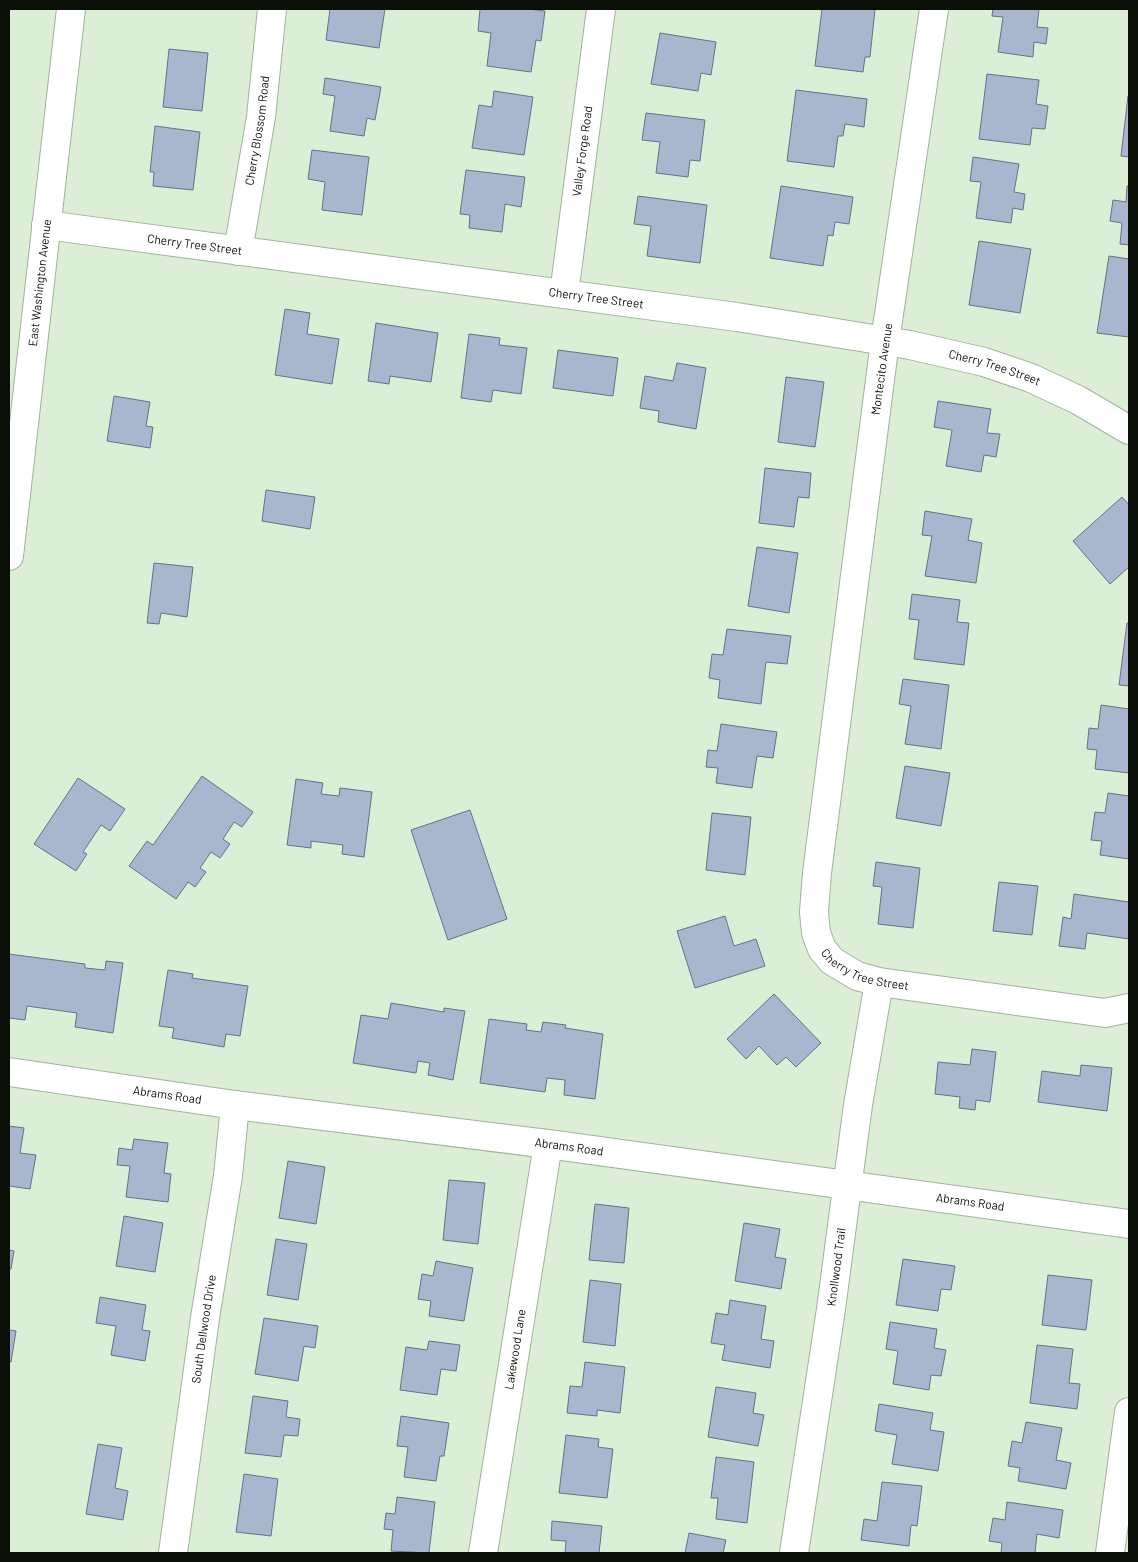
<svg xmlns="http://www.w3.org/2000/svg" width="1138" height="1562" font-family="Barlow,sans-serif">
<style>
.building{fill:#a9b6ce;stroke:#667288}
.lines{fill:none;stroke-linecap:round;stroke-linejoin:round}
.minor-casing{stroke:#a1b39c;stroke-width:30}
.minor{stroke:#fff;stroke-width:28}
.labels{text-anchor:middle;stroke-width:4;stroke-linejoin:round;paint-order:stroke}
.street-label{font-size:12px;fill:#0a1008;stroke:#fff}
</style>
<rect width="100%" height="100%" fill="#dceed6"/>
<g class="building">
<polygon points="330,9 385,9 379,48 326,40"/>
<polygon points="480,9 528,9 545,11 541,41 536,40 531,72 487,66 491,33 478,31"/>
<polygon points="822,9 875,9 870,57 865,57 863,72 815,66"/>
<polygon points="993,9 1039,9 1037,27 1048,28 1046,44 1034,42 1033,57 998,52 1003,17 992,16"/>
<polygon points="660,33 716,42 711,75 701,73 698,91 651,84"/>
<polygon points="169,49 208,53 202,111 163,107"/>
<polygon points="987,74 1039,80 1036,104 1048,106 1045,129 1032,128 1030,145 979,139"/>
<polygon points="325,78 381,87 375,120 367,118 364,136 330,131 335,96 323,94"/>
<polygon points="796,90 867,99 864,127 845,124 843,136 838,136 834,167 787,161"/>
<polygon points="494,91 533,97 524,155 472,148 479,105 492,107"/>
<polygon points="1128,96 1129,96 1129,157 1121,156"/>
<polygon points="646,113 705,120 700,161 690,160 688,177 656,173 660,142 642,140"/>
<polygon points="155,126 200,132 193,190 153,186 154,172 150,172"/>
<polygon points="312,150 369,157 362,215 322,210 325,182 308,179"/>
<polygon points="973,157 1019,164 1014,192 1025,194 1023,210 1013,208 1011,223 976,218 981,182 970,181"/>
<polygon points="466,170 525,177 521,207 505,204 502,232 469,228 470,215 460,214"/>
<polygon points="781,186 853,197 849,224 835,222 833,236 828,235 823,266 770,258"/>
<polygon points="1127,186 1129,186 1129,245 1120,244 1122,223 1110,221 1113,200 1126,202"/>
<polygon points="638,196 707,205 700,263 647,256 651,226 634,224"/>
<polygon points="979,241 1031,249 1020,313 969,305"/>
<polygon points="1109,256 1129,259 1129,337 1097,333"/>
<polygon points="285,309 310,313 307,334 339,339 332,384 275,375"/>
<polygon points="376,323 438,333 431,382 390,376 389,384 368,381"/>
<polygon points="469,334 500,338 499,345 527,348 521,394 493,390 491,402 461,398"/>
<polygon points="558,350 618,358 613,396 553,388"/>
<polygon points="677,363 706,368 696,429 658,422 659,411 640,408 645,376 673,381"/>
<polygon points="786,377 824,382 815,447 778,442"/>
<polygon points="114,396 150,402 146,426 153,427 150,448 107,441"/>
<polygon points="938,401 991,409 987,433 1000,434 996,457 984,455 981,472 946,466 952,430 934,427"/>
<polygon points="765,468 811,473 809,498 798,497 794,527 759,523"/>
<polygon points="266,490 315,497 310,529 262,521"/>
<polygon points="1122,497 1129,505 1129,567 1110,584 1073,541"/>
<polygon points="925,511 972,519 968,540 982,543 976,583 925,576 932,536 922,535"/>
<polygon points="757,547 798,553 789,613 748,606"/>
<polygon points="154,563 193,567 187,617 161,613 159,624 147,623"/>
<polygon points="912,594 960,600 957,622 969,623 964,665 914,659 919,620 909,619"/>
<polygon points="1127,623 1129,623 1129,686 1119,685"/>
<polygon points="727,629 791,636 787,664 766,662 761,704 718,698 720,680 709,678 712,654 723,655"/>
<polygon points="903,679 949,685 941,749 905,744 911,706 899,704"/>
<polygon points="1101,705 1129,709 1129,773 1095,769 1097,750 1087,749 1089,728 1098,729"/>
<polygon points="721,724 777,732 773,758 757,756 752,788 716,783 718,768 706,767 708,750 717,751"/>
<polygon points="905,766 950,773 941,826 896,818"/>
<polygon points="202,776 253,812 242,827 234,822 223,839 230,844 220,858 211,852 200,868 206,872 195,887 188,882 176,899 129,866 147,841 153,845"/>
<polygon points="78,778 125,809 110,831 101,825 83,852 87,854 76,871 34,844"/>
<polygon points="296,779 323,783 321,794 339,796 340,788 372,792 364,857 342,854 343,845 311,841 311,848 287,845"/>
<polygon points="1108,793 1129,796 1129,859 1100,855 1102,841 1091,840 1095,812 1105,813"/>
<polygon points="470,810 507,919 448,940 411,830"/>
<polygon points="712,813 751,817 745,875 706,870"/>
<polygon points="876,862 920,868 913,928 878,924 882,887 873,886"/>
<polygon points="999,882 1038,886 1032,935 993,931"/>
<polygon points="1074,894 1129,902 1129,939 1087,933 1085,949 1059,946 1063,917 1071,919"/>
<polygon points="725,916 734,946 756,939 765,966 695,988 677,931"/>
<polygon points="9,954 85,964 85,968 105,970 106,961 123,963 113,1033 75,1027 77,1013 27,1006 25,1020 9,1018"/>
<polygon points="168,970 193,974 192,978 248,986 240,1036 226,1034 224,1047 172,1038 174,1028 159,1026"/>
<polygon points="774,994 821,1043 796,1067 786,1057 777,1065 759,1046 746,1059 727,1039"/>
<polygon points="391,1003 444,1012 444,1008 465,1011 453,1080 428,1075 430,1063 418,1061 416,1073 353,1063 361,1015 388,1019"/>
<polygon points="489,1019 527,1024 526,1030 541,1032 543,1022 566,1025 565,1028 603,1034 595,1099 564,1095 565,1080 547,1078 545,1092 480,1083"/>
<polygon points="972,1049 996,1052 990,1102 976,1100 975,1110 959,1108 960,1097 935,1094 938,1062 970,1065"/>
<polygon points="1081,1065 1112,1068 1107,1111 1038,1102 1042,1071 1080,1076"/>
<polygon points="9,1126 24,1128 20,1153 36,1155 30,1189 9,1186"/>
<polygon points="134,1139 168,1143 164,1173 171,1174 168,1202 126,1197 130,1166 117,1165 119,1148 132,1150"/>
<polygon points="288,1161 325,1167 316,1224 279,1218"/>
<polygon points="449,1180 485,1183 478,1244 443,1240"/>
<polygon points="595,1204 629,1208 624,1263 589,1260"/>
<polygon points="124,1216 163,1223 155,1272 116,1266"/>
<polygon points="744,1223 780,1229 775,1257 786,1259 781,1289 735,1281"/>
<polygon points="276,1239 307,1244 298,1300 267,1295"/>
<polygon points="9,1250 14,1251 11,1269 9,1269"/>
<polygon points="903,1259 955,1266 951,1290 941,1289 938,1311 896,1305"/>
<polygon points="436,1261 473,1268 464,1321 429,1316 431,1301 418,1299 422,1274 433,1276"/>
<polygon points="1048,1275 1092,1280 1086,1330 1042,1325"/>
<polygon points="590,1280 621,1284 615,1346 583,1342"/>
<polygon points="100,1297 146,1305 142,1330 150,1331 145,1361 111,1355 116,1326 96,1323"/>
<polygon points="730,1300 766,1306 761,1339 774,1341 770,1368 722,1360 725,1345 711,1343 716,1313 728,1315"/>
<polygon points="264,1318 318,1326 315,1348 304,1346 298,1381 255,1374"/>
<polygon points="890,1322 937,1329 934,1348 946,1350 941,1376 931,1375 929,1390 893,1384 898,1351 886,1349"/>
<polygon points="9,1330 16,1331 11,1362 9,1362"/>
<polygon points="429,1341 460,1345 456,1371 441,1369 437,1395 400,1390 406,1347 427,1350"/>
<polygon points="1037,1345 1073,1349 1069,1383 1080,1384 1077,1409 1030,1403"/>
<polygon points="585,1362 625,1367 620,1413 597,1410 597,1416 567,1413 570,1386 582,1387"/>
<polygon points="716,1387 756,1393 753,1413 764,1415 758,1446 708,1437"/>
<polygon points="253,1396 288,1401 286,1417 300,1419 298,1436 284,1435 281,1457 245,1453"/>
<polygon points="879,1404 933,1413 930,1430 944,1432 938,1471 892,1464 897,1435 875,1431"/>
<polygon points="401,1416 449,1423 444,1456 440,1456 436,1481 404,1477 408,1447 397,1446"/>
<polygon points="1026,1422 1062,1428 1056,1460 1071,1463 1066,1489 1018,1481 1020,1468 1008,1466 1012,1441 1022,1443"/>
<polygon points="566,1435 599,1439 598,1447 613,1449 607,1498 559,1493"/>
<polygon points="98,1444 122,1448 115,1488 128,1491 123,1520 86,1514"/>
<polygon points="716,1457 754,1462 747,1523 716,1519 718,1498 711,1498"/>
<polygon points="244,1474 278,1479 271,1536 236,1532"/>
<polygon points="882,1482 922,1486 917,1526 911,1525 909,1546 861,1540 864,1519 877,1521"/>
<polygon points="397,1497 435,1502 429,1553 391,1551 393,1530 384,1529 386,1513 395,1514"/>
<polygon points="1007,1502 1063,1510 1059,1538 1037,1534 1035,1553 1001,1553 1002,1543 989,1541 993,1518 1005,1520"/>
<polygon points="552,1521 602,1526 599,1553 565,1553 566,1541 551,1540"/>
<polygon points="689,1533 726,1540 723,1553 685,1553"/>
</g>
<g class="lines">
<defs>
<g id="minor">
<path id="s1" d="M934 9 885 341 817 873 814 912 816 933 822 949 832 961 857 976 879 982 1105 1013 1129 1008"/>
<path id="s2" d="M46 225 737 317 910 345 984 362 1031 378 1078 400 1129 430"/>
<path id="s3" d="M238 251 261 117 272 9"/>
<path id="s4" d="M564 294 601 9"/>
<path id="s5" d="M9 556 71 9"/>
<path id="s6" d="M9 1072 235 1105 548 1144 1129 1224"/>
<path id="s7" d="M173 1553 205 1318 228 1176 235 1105"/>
<path id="s8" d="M483 1553 548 1144"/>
<path id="s9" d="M794 1553 831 1309 858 1105 879 982"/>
<polyline points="1110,1553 1129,1412"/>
</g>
</defs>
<use href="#minor" class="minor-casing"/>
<use href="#minor" class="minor"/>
</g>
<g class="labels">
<g class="street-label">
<text dy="4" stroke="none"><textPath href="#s3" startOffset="122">Cherry Blossom Road</textPath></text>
<text dy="4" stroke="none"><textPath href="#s4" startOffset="144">Valley Forge Road</textPath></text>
<text dy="4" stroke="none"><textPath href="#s2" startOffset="150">Cherry Tree Street</textPath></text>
<text dy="4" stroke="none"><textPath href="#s5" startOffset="275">East Washington Avenue</textPath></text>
<text dy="4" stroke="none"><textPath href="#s2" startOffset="555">Cherry Tree Street</textPath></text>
<text transform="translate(882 369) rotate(-82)" y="4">Montecito Avenue</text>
<text dy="4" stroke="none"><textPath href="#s2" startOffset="960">Cherry Tree Street</textPath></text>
<text dy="4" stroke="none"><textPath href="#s1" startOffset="999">Cherry Tree Street</textPath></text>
<text dy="4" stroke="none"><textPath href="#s6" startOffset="160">Abrams Road</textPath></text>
<text dy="4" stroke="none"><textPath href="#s6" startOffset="565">Abrams Road</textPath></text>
<text dy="4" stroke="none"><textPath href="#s6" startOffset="970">Abrams Road</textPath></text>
<text dy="4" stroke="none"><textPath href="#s9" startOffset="289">Knollwood Trail</textPath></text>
<text dy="4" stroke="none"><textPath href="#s7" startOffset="226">South Dellwood Drive</textPath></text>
<text dy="4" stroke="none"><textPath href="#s8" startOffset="206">Lakewood Lane</textPath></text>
</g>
</g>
<rect width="1138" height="1562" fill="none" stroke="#0a1008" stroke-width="20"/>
</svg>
